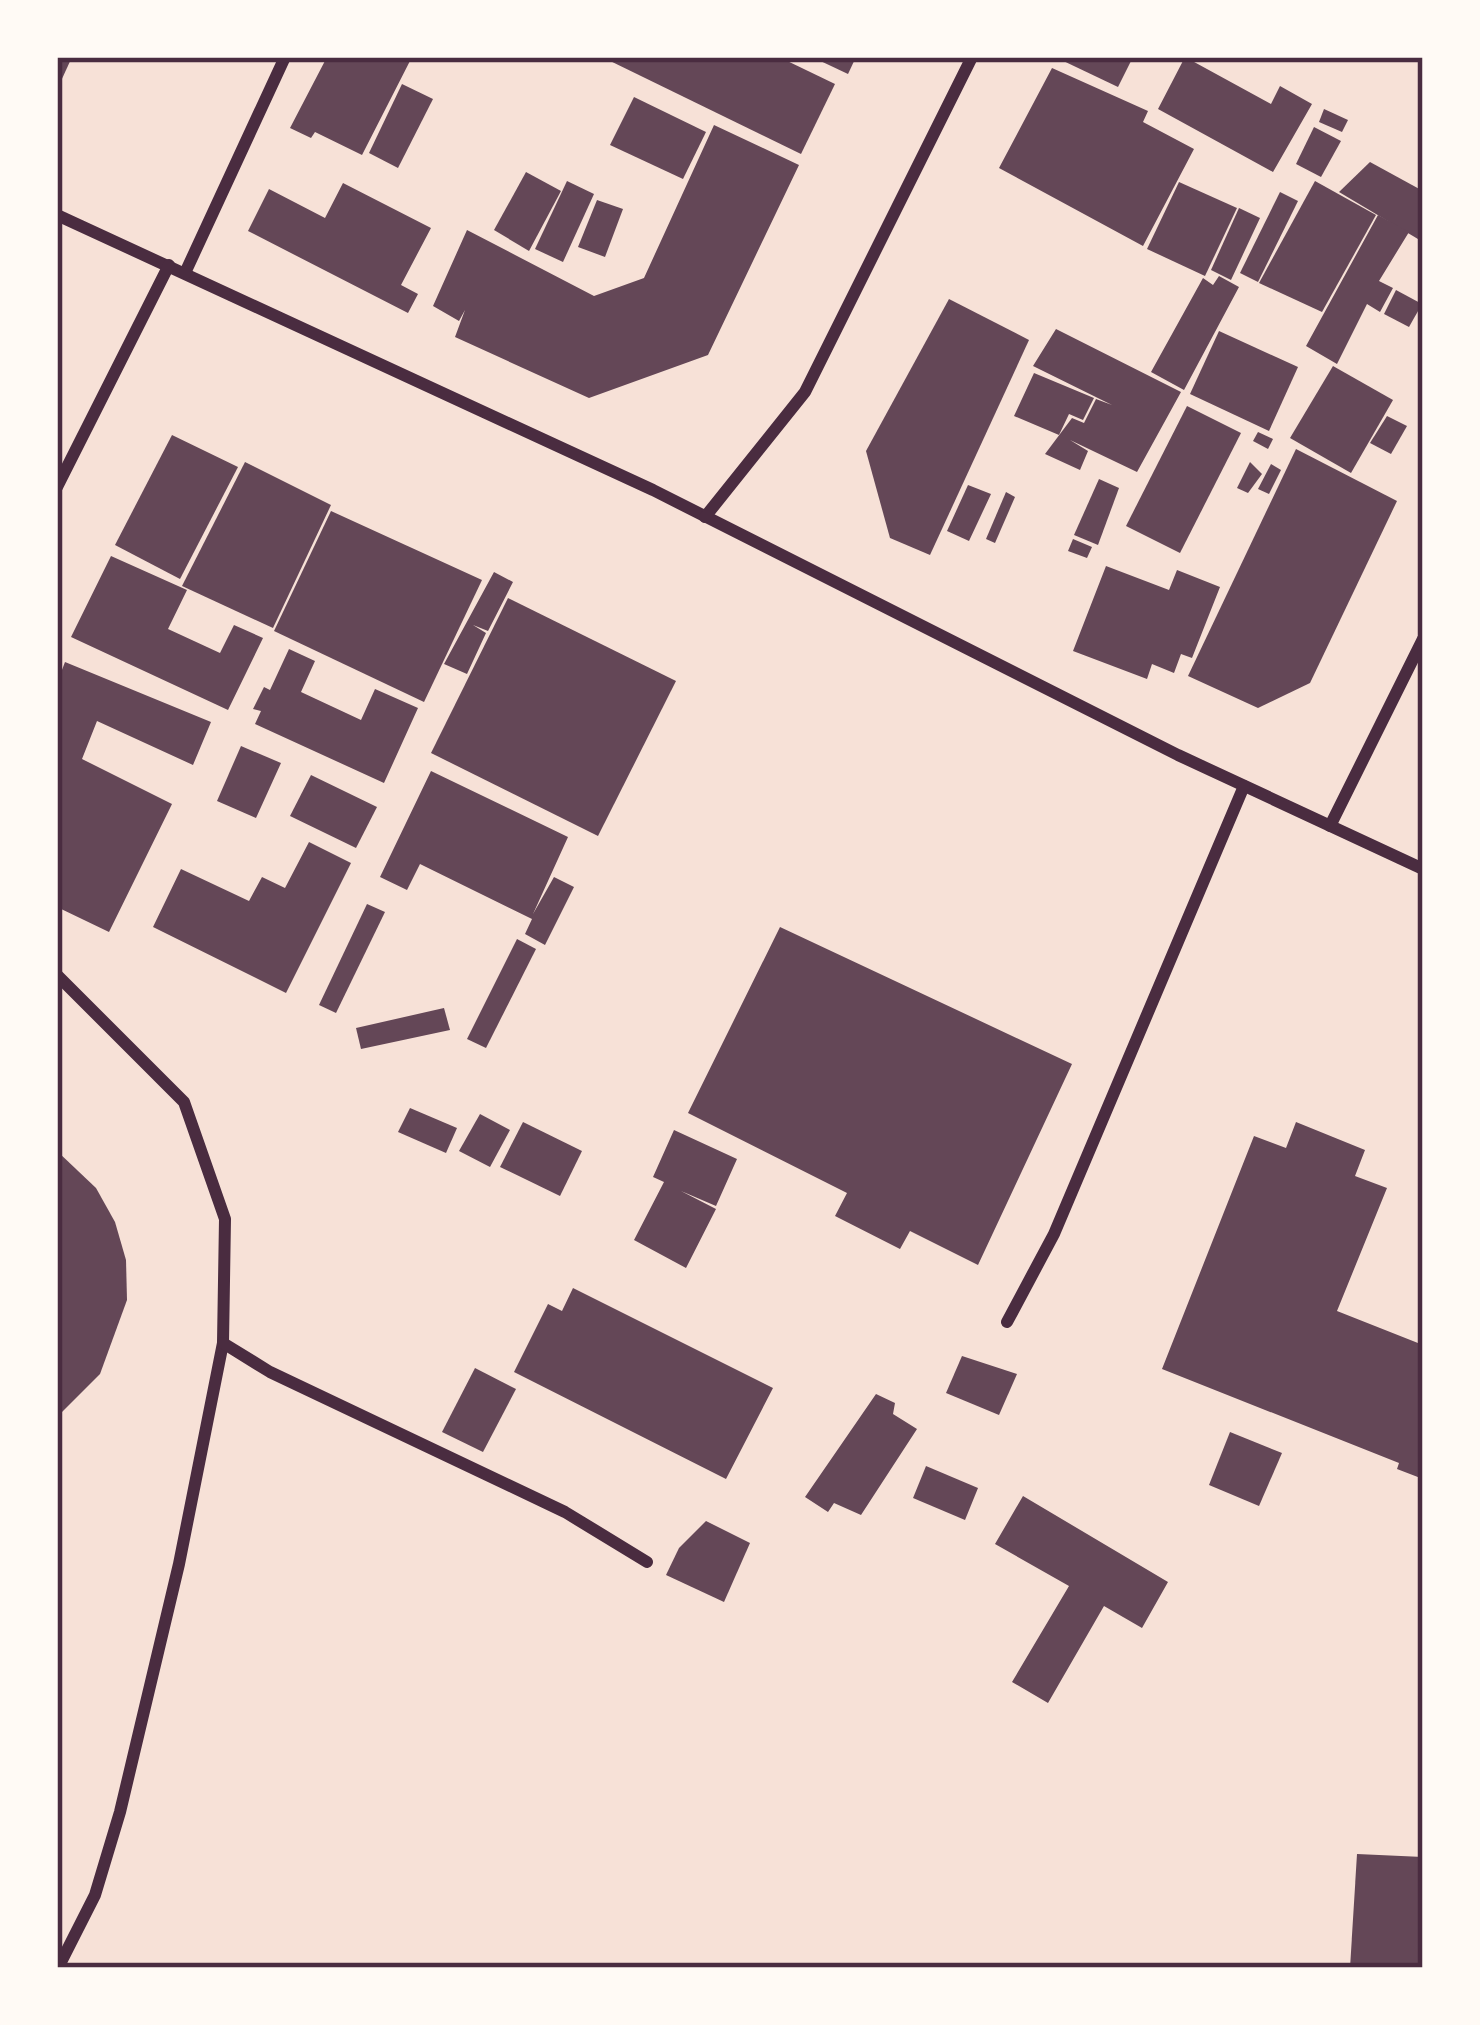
<svg xmlns="http://www.w3.org/2000/svg" width="1480" height="2025" font-family="'Roboto Condensed',sans-serif">
<style>
.building{fill:#644757}
.lines{fill:none;stroke-linecap:round;stroke-linejoin:round}
.minor{stroke:#4a2c40;stroke-width:12}
.neatline{fill:none;stroke:#4a2c40;stroke-width:4.5}
</style>
<rect width="100%" height="100%" fill="#f7e1d7"/>
<g class="building">
<polygon points="57,57 72,57 61,81 57,79"/>
<polygon points="327,57 412,57 362,155 315,132 311,138 290,128"/>
<polygon points="602,57 779,57 835,84 801,154"/>
<polygon points="812,57 856,57 848,74"/>
<polygon points="1055,57 1133,57 1118,87"/>
<polygon points="1185,57 1271,104 1280,86 1312,104 1273,172 1158,109"/>
<polygon points="1052,68 1148,111 1143,122 1194,149 1143,246 999,168"/>
<polygon points="402,84 433,99 398,168 369,153"/>
<polygon points="634,97 706,132 683,179 610,145"/>
<polygon points="1324,109 1348,120 1342,132 1319,122"/>
<polygon points="714,125 799,165 708,355 589,398 455,337 465,310 459,321 433,306 467,230 594,296 644,278"/>
<polygon points="1314,127 1341,141 1321,177 1296,164"/>
<polygon points="1370,162 1423,191 1423,242 1339,192"/>
<polygon points="526,172 561,191 529,251 494,230"/>
<polygon points="567,181 594,194 563,262 535,249"/>
<polygon points="1315,181 1376,215 1322,312 1259,283"/>
<polygon points="1179,182 1237,208 1205,276 1147,249"/>
<polygon points="343,183 431,228 401,285 418,294 408,313 248,231 269,189 325,218"/>
<polygon points="1280,192 1298,201 1258,282 1240,273"/>
<polygon points="597,200 623,209 605,257 578,247"/>
<polygon points="1239,208 1260,218 1231,280 1211,270"/>
<polygon points="1378,215 1409,232 1379,281 1393,288 1380,312 1367,304 1337,364 1306,346"/>
<polygon points="1219,276 1239,287 1184,390 1151,372 1203,278 1213,285"/>
<polygon points="1396,290 1422,304 1409,327 1384,314"/>
<polygon points="949,299 1029,340 930,555 890,538 866,451"/>
<polygon points="1056,329 1181,392 1137,472 1070,440 1088,451 1080,470 1045,454 1072,418 1084,423 1096,399 1112,405 1033,366"/>
<polygon points="1219,331 1298,367 1269,431 1190,394"/>
<polygon points="1333,366 1393,400 1351,473 1290,438"/>
<polygon points="1034,373 1094,398 1083,420 1069,414 1059,435 1014,416"/>
<polygon points="1187,406 1241,433 1180,553 1126,526"/>
<polygon points="1387,416 1407,426 1391,454 1370,443"/>
<polygon points="1258,432 1273,439 1268,449 1253,441"/>
<polygon points="172,435 238,467 180,579 115,545"/>
<polygon points="1296,449 1397,501 1310,683 1258,708 1188,676"/>
<polygon points="245,462 331,505 273,628 182,586"/>
<polygon points="1250,462 1262,474 1248,493 1237,488"/>
<polygon points="1271,464 1281,470 1269,494 1258,489"/>
<polygon points="1099,479 1119,488 1098,545 1074,535"/>
<polygon points="968,485 991,494 969,541 947,531"/>
<polygon points="1006,492 1015,497 995,543 986,539"/>
<polygon points="331,511 482,580 424,702 274,631"/>
<polygon points="1073,539 1092,547 1087,558 1068,551"/>
<polygon points="111,556 187,590 168,629 220,653 234,625 263,638 228,710 71,637"/>
<polygon points="1106,566 1169,590 1177,570 1220,587 1192,658 1181,654 1174,673 1152,664 1147,679 1073,651"/>
<polygon points="494,572 513,582 488,631 473,625 486,633 467,674 444,664"/>
<polygon points="508,598 676,681 598,836 431,753"/>
<polygon points="289,649 315,661 301,692 361,720 375,689 418,708 384,783 255,724 261,711 253,709 264,687 270,690"/>
<polygon points="65,662 211,722 193,765 97,721 82,759 172,804 109,932 57,907 57,683"/>
<polygon points="241,746 281,763 256,818 217,801"/>
<polygon points="431,771 568,837 533,914 554,877 574,887 545,945 525,934 532,919 420,864 407,890 380,877"/>
<polygon points="311,775 377,807 356,848 290,816"/>
<polygon points="309,842 351,863 286,993 153,927 181,869 249,901 262,877 285,888"/>
<polygon points="367,904 385,912 336,1013 319,1005"/>
<polygon points="780,927 1072,1064 978,1265 910,1231 900,1249 835,1216 847,1193 688,1113"/>
<polygon points="517,939 536,949 486,1048 467,1039"/>
<polygon points="444,1008 450,1030 361,1049 356,1028"/>
<polygon points="410,1108 457,1128 446,1153 398,1132"/>
<polygon points="480,1114 510,1130 490,1167 459,1151"/>
<polygon points="523,1122 582,1151 560,1196 500,1167"/>
<polygon points="1296,1122 1365,1150 1355,1176 1387,1188 1337,1311 1423,1345 1423,1479 1397,1469 1399,1463 1162,1369 1254,1136 1286,1148"/>
<polygon points="674,1130 737,1159 716,1206 681,1191 716,1209 686,1268 634,1240 664,1182 653,1177"/>
<polygon points="57,1151 96,1188 115,1222 126,1260 127,1300 100,1374 57,1417"/>
<polygon points="573,1288 773,1388 726,1479 514,1372 548,1304 562,1311"/>
<polygon points="962,1356 1017,1374 999,1415 946,1393"/>
<polygon points="475,1368 516,1389 483,1452 442,1432"/>
<polygon points="876,1394 895,1403 893,1414 917,1429 861,1515 834,1503 828,1512 805,1497"/>
<polygon points="1230,1432 1282,1453 1259,1506 1209,1485"/>
<polygon points="926,1466 978,1488 965,1520 913,1498"/>
<polygon points="1023,1496 1168,1582 1142,1628 1104,1606 1048,1703 1012,1682 1069,1586 995,1544"/>
<polygon points="706,1521 750,1543 724,1602 666,1575 679,1548"/>
<polygon points="1357,1854 1423,1857 1423,1968 1350,1968"/>
</g>
<g class="lines">
<g class="minor">
<polyline points="57,215 653,490 1178,755 1423,869"/>
<polyline points="185,273 285,57"/>
<polyline points="57,487 169,265"/>
<polyline points="705,517 805,392 972,57"/>
<polyline points="1330,826 1423,639"/>
<polyline points="57,975 184,1102 225,1219 223,1343 179,1564 120,1812 95,1895 58,1968"/>
<polyline points="1007,1322 1054,1234 1244,786"/>
<polyline points="223,1343 270,1372 565,1512 647,1562"/>
</g>
</g>
<rect width="1480" height="2025" fill="none" stroke="#fffaf5" stroke-width="120"/>
<rect x="60" y="60" width="1360" height="1905" class="neatline"/>
</svg>
